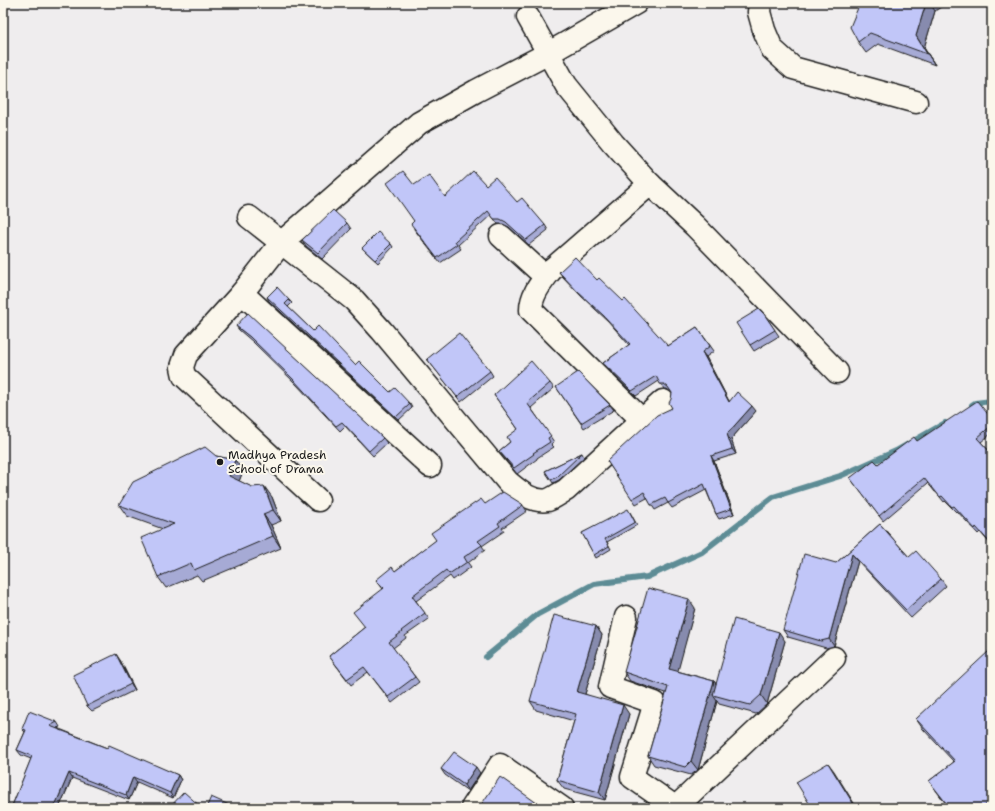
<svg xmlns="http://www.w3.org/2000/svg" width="995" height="811" font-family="'Shantell Sans',sans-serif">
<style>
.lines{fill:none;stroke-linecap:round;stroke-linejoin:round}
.stream{stroke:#5d8c95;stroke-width:6}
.minor-casing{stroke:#1c1c1c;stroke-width:25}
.minor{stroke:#fbf7ec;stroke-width:22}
.wall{fill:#a6aad5;stroke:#1c1c1c}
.shaded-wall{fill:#878bae;stroke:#1c1c1c}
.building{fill:#c1c6f8;stroke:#1c1c1c}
.poi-dot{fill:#1c1c1c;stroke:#fbf7ec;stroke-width:1.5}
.labels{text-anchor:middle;stroke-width:4;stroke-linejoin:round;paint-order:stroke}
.poi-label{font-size:12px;fill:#1c1c1c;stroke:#fbf7ec;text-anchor:start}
</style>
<rect width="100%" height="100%" fill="#efedee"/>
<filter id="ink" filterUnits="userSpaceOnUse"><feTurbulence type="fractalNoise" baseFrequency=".025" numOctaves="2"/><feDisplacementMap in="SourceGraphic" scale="8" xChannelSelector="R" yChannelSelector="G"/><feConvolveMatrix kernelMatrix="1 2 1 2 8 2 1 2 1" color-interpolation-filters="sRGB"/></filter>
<g filter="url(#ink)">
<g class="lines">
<g class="stream">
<polyline points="972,405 975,403 992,401"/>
<polyline points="486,657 538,614 594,584 647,577 702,552 773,497 840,476 896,451 945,423"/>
</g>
<defs>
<g id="minor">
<polyline points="760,3 759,12 764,30 772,49 793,68 916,102"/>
<polyline points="528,17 566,85 613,143 650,184 695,226 837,372"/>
<path d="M249 217 354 300 382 331 508 482C519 491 532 503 548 500 554 498 560 493 566 490L663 401"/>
<polyline points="501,236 537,269 545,273 551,270 650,184"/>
<path d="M551 270C542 282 531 294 531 310L642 420"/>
<polyline points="242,293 430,466"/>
<polyline points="318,500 184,376 182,367 186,355 242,293 282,242 419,123 476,91 549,53 636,3"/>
<polyline points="626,617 610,687 655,703 632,777 675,807"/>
<polyline points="472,808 500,765 562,808"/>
<polyline points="675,808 834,658"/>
</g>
</defs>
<use href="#minor" class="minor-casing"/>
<use href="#minor" class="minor"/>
</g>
<g class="wall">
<polygon points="860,3 947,3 935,11 924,48 935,65 878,44 866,53 858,42"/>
<polygon points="414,185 445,197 486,185 517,202 545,225 548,230 529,245 509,227 503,224 498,224 491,215 458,245 461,249 440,263 414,229"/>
<polygon points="347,223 351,229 322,259 306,246 302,240"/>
<polygon points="391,244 393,247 378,263 365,251 362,248"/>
<polygon points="559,272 597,280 668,346 697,327 714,351 706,357 729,401 756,411 731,439 736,454 714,461 734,514 719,519 716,514 706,490 672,508 668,503 655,510 647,498 636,504 607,461 672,408 672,393 671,392 667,389 664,389 659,381 636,396 607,368 603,363 629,345 608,321 582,297 563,277"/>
<polygon points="267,297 289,300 292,303 288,307 313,331 355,365 390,392 410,404 412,408 399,420 269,301"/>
<polygon points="764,314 779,336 754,351 750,345"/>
<polygon points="236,326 383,438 387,443 373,456 345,426 340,431 296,384 253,342 239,330"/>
<polygon points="427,359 490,371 493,376 461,402"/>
<polygon points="550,383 554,388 531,408 554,442 551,444 554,447 537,458 537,459 517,474 499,451 510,442 518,429 494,395"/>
<polygon points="556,387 610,405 614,410 584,428"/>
<polygon points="992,419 992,433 981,442 992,454 992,546 980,532 978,534 957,511 956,512 945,501 944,502 936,492 935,492 928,483 883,521 850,478 878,464 917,441"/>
<polygon points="582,453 584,457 559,480 553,483 545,471"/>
<polygon points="216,456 235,460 243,471 239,481 272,497 281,521 271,525 281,548 202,581 197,575 166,588 158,577 163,529 127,516 119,505"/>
<polygon points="485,504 522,504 527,511 502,528 504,531 482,546 485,550 468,563 471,567 453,580 450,576 416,601 429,619 405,636 406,638 393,648 419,682 392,703 368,672 351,685 329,656 365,627 383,589 376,580 395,571"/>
<polygon points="630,512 637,525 607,542 611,549 596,558 582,533"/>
<polygon points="880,524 909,557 941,579 946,586 911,618 858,561 834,646 826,648 788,637 783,630 836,563"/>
<polygon points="695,608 677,671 714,681 716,684 785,641 767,704 756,714 719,704 717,701 698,770 691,775 654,765 648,756 666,693 630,681 624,672"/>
<polygon points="596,626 602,635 585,694 629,714 605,800 564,789 557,780 574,721 536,710 530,701"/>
<polygon points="992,654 992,808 949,808 929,781 954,762 923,729 916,719"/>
<polygon points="120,660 135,690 92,711 87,706"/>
<polygon points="57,722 60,727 57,728 107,748 178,775 181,780 173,798 137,782 129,800 72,778 59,808 3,808 12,806 31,759 21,755 17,750 25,732 22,729"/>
<polygon points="441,769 480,773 468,791 445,775"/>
</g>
<g class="shaded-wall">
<polygon points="926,3 930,3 935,11 924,48 935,65 916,36"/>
<polygon points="702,352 706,357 732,407 729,402"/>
<polygon points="752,406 756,411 731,439 736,454 732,449 727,434"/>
<polygon points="711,456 714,461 734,514 731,509"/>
<polygon points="235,460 243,471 237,487 229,476"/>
<polygon points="264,486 272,497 281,521 273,510"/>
<polygon points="263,514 271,525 281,548 273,536"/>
<polygon points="852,554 858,561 834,646 829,639"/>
<polygon points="689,599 695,608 676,678 669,669"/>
<polygon points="596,626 602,635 583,701 577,692"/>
<polygon points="779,632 785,641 767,704 761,695"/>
<polygon points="116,654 120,660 135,690 131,684"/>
<polygon points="714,681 720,690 713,695 717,701 698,770 691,761"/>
<polygon points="623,705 629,714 605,800 599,792"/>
<polygon points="828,763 834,771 857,808 856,808"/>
<polygon points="476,767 480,773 468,791 464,785"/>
<polygon points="69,773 72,778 59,808 54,808"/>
<polygon points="178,775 181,780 173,798 170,793"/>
<polygon points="133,777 137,782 129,800 126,795"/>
</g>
<g class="building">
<polygon points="860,3 926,3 916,36 927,54 870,33 858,42 850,27"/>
<polygon points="403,171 414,185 429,175 445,197 473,171 486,185 495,177 517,202 522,198 545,225 526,240 506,222 500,219 494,219 488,211 455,241 457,244 437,258 411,224 414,221 387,183"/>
<polygon points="333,210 347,223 318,253 302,240"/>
<polygon points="378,232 391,244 375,260 362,248"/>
<polygon points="575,257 597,280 599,278 623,301 625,299 668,346 697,327 710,346 702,352 729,402 737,392 752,406 727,434 732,449 711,456 731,509 716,514 704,484 668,503 665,498 651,505 644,492 632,499 607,461 657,415 672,408 669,403 671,399 672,393 668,387 664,384 660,384 656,376 632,391 603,363 630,344 604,316 578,292 559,272"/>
<polygon points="277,287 289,300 285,304 313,331 318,326 355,365 359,361 390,392 395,388 410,404 396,417 267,297"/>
<polygon points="759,309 764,314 775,330 750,345 736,323"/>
<polygon points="248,313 383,438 369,451 342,422 336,426 293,379 250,337 236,326"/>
<polygon points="459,333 490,371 457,397 427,359"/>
<polygon points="531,361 550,383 527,403 551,436 548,438 550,442 533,453 534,454 514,468 499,451 510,442 507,437 518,429 494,395"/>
<polygon points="578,372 610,405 581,423 556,387"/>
<polygon points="977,401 992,419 992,425 977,438 992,454 992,545 976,527 975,529 954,506 952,507 942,496 940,497 932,487 931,487 924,478 879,516 850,478 874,460 878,464 914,437 917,441"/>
<polygon points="205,447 216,456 235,460 229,476 252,487 264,486 273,510 263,514 273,536 194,570 191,563 158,577 141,538 174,524 119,505 133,482"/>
<polygon points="582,453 557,477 551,480 545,471"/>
<polygon points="503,492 522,504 523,505 498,523 500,526 478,541 482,545 464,557 467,562 449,574 446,570 412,596 425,613 401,631 402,632 389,642 415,677 388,697 364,667 347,679 329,656 365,627 353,612 384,588 376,580 392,567 395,571 436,540 431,533 481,499 485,504"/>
<polygon points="628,509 635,522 605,539 609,546 594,555 582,533"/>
<polygon points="880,524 909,557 916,551 941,579 906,610 852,554 829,639 821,641 783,630 804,554 836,563"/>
<polygon points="648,588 689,599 669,669 714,681 691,761 685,767 648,756 668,687 624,672"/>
<polygon points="554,615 596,626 577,692 623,705 599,792 557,780 576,714 530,701"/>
<polygon points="734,619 779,632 761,695 750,705 713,695"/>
<polygon points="989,651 992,654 992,800 982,808 950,808 929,781 955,761 916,719"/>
<polygon points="116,654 131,684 87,706 73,675"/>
<polygon points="29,711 57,722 50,726 107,748 109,745 178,775 170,793 133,777 126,795 69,773 54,808 3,808 3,802 12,806 32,756 17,750 26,730 22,729"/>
<polygon points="454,752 476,767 464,785 441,769"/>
<polygon points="828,763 856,808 812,808 796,782"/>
<polygon points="500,777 544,808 479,808"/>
<polygon points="184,792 202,808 169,808"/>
<polygon points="211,797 236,808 206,808"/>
</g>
</g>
<circle class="poi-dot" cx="220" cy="462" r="4"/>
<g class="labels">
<g class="poi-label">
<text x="228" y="459">Madhya Pradesh<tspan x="228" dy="14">School of Drama</tspan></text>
</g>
</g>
<rect width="995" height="811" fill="none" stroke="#fbf7ec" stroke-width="16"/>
<rect x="8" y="8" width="979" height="795" fill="none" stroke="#1c1c1c" stroke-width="1.5" filter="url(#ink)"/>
</svg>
